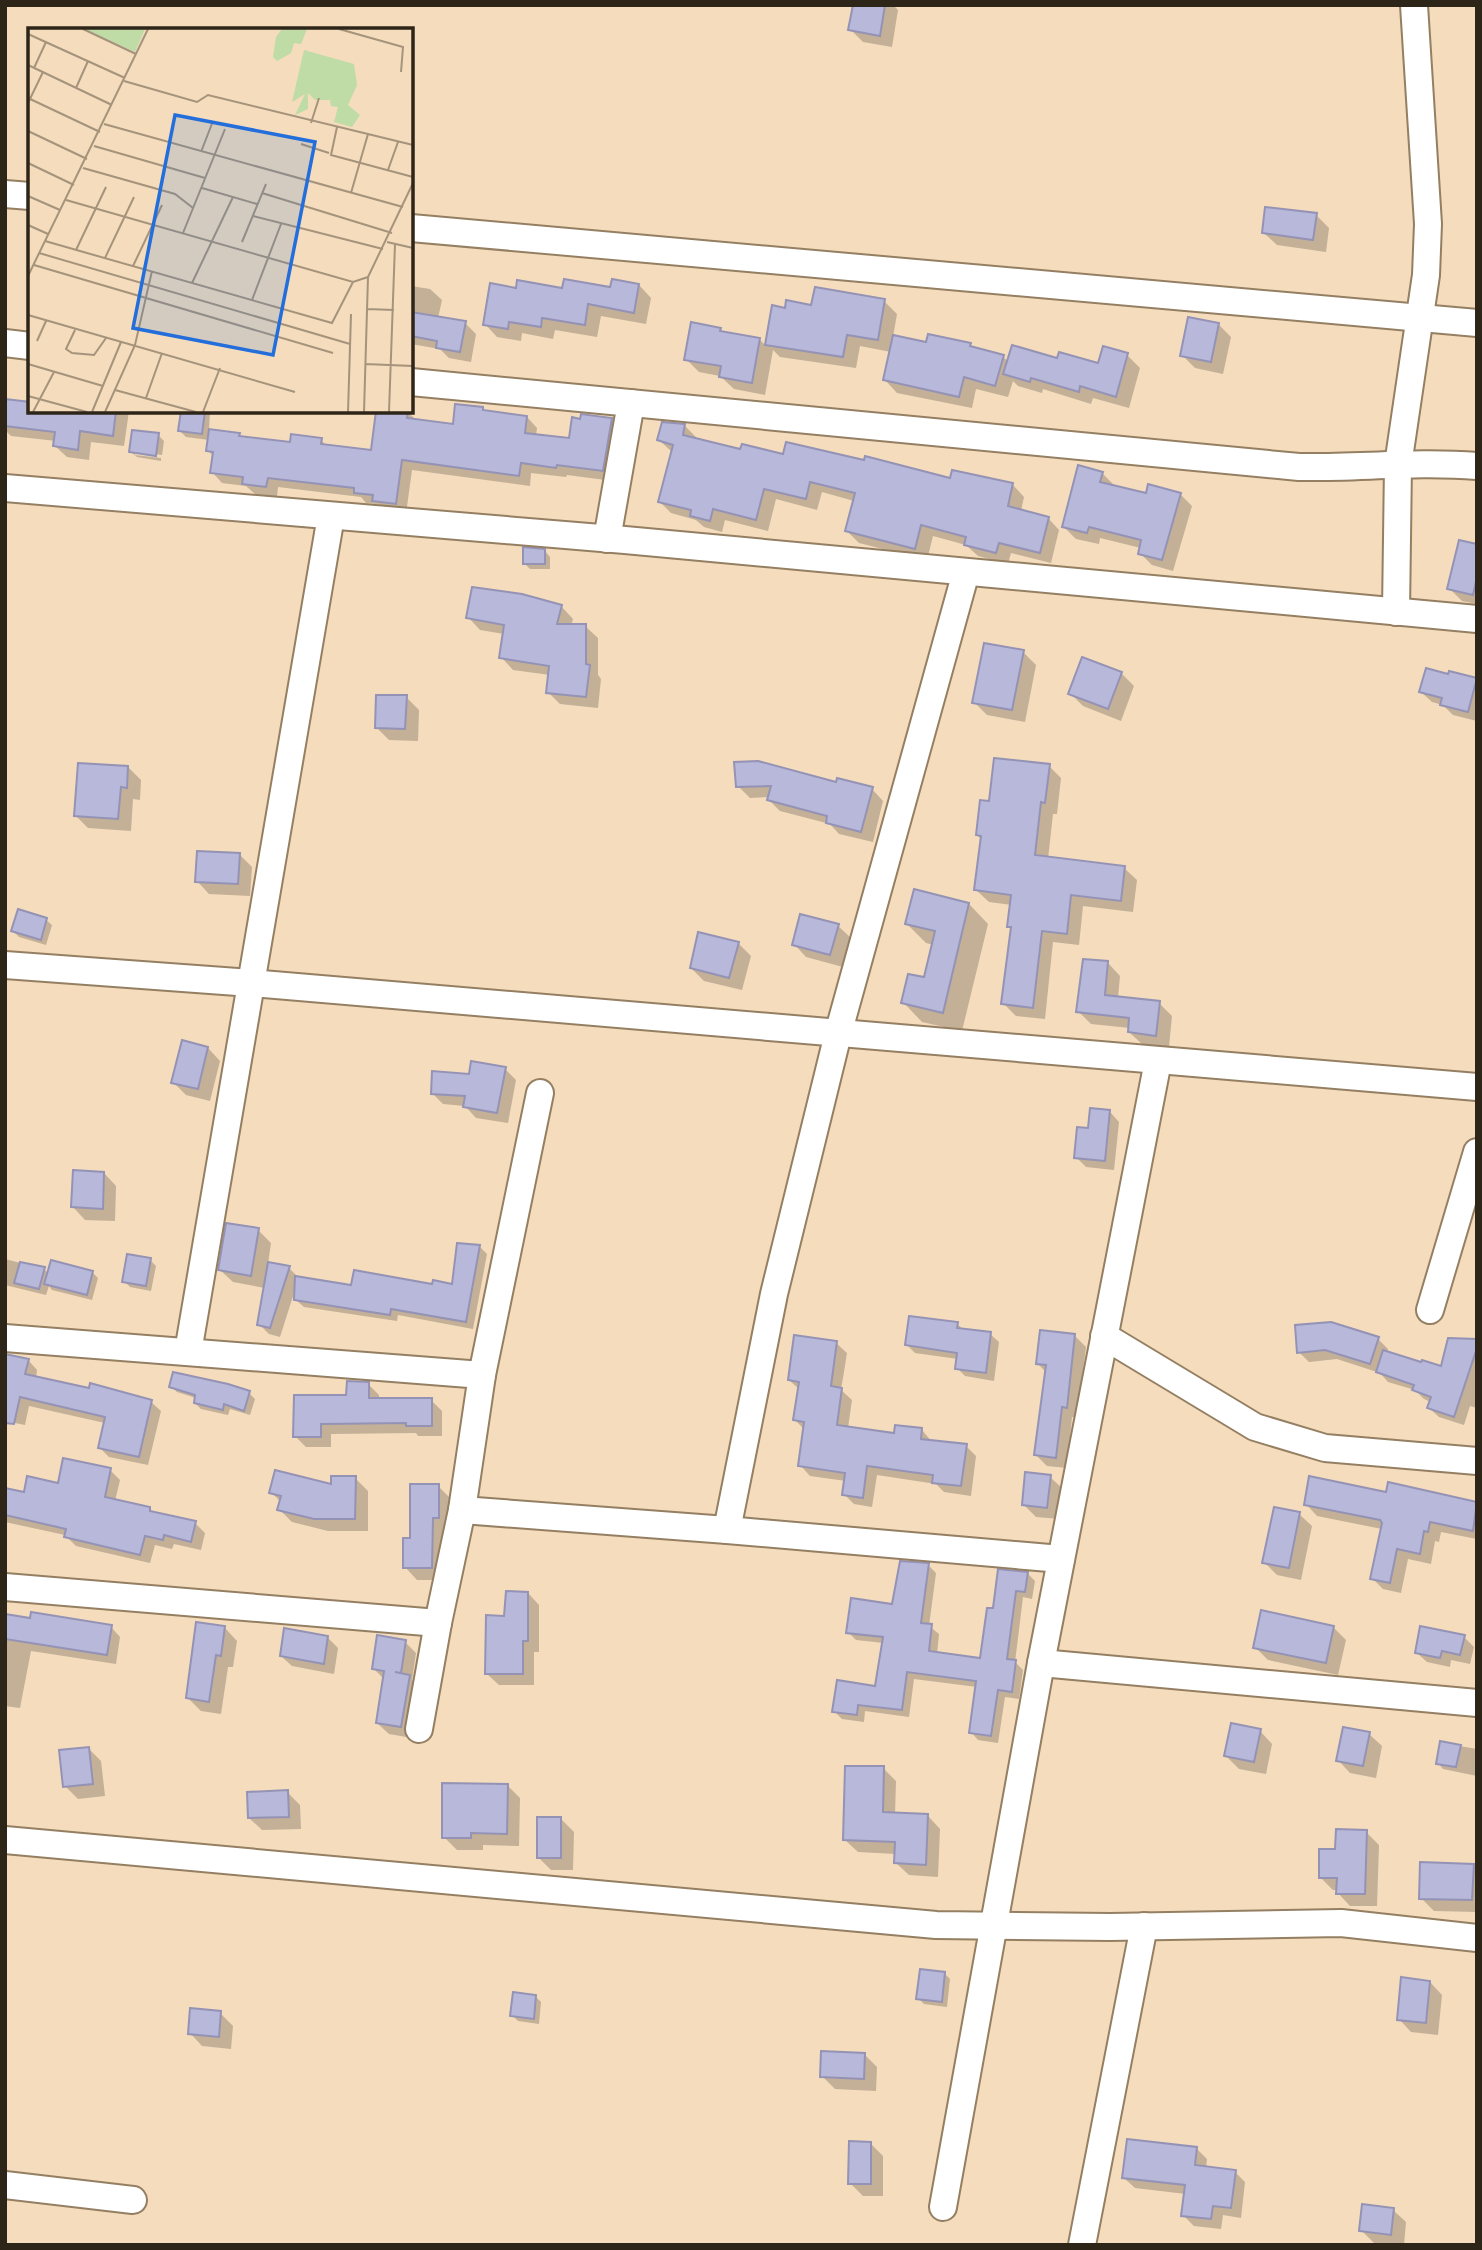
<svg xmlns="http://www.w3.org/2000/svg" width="1482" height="2250" font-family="Lora,serif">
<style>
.shadow{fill:#0003}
.building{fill:#b8b8db;stroke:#9493b5;stroke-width:2}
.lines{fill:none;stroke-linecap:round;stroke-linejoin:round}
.street-casing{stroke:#947f62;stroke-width:30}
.street{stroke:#fff;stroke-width:26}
.inset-road{fill:none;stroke:#a5937b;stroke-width:2}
.view{fill:#236eda;fill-opacity:0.15;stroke:#236eda;stroke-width:3.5}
.inset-edge{fill:none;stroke:#2e2519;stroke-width:3.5}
</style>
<rect width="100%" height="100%" fill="#f4dcbd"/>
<g class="shadow">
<polygon points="855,5 893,5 898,10 892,47 863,42 850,29"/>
<polygon points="1316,215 1329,228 1326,252 1277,245 1264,233"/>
<polygon points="639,285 651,298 646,324 601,316 597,337 555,330 553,339 522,333 521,341 497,337 485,324 564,290 612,289"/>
<polygon points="411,286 430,289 442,300 438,318 465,323 476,334 471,362 449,358 440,349 411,344"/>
<polygon points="884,301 897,314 893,337 927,344 970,345 975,349 1003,357 1009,362 1059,360 1100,365 1104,348 1127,355 1140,368 1129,408 1093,398 1091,404 1043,389 1042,393 1018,386 1013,381 1008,397 976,389 972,408 897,393 885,380 891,352 860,346 856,368 780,357 773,350 765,395 734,389 720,376 699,372 686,359 720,329 725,334 760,340 766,346 773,307 786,310"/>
<polygon points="1218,324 1231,337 1223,374 1195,368 1182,355"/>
<polygon points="5,401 30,411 129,411 124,446 91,442 89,460 67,457 55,446 56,441 11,436 5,430"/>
<polygon points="482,408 486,412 527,417 537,428 536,436 570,440 612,420 622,430 613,481 567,475 566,477 531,473 530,486 412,470 406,514 385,511 378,504 366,503 361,497 278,487 277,497 255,494 246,486 222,483 212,472 214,456 208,451 209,440 186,437 180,431 183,411 210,411 209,430 239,434 242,438 291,444 321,440 328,447 373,452 408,412 417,421 454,426"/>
<polygon points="685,426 696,437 696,440 742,452 951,480 1013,485 1024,497 1021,511 1048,518 1059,530 1051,563 1011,553 1008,564 978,556 966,545 933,536 927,560 859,543 847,531 854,501 822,492 817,510 776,499 768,531 725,520 722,532 704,527 696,520 671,513 660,502 672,452 659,440"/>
<polygon points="158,435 164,441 162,455 135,451 135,455 161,458 161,461 137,457 131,452"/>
<polygon points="1102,473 1114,485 1147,495 1180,494 1192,506 1173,571 1152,565 1140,553 1141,548 1100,538 1099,544 1076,539 1064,527"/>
<polygon points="1477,546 1477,604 1462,601 1449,588"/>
<polygon points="545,551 550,557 550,569 530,569 524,563"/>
<polygon points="561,606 573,619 571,626 585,626 598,638 598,675 601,679 598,708 560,704 548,692 550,675 513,670 501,657 504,634 480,630 468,617"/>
<polygon points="1023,652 1036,665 1025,722 987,715 974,702"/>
<polygon points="1083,659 1122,674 1134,686 1121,721 1083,706 1070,693"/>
<polygon points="1450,673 1477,680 1477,721 1453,715 1443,705 1432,702 1421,692 1450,676"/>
<polygon points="406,697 419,710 418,741 389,740 376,727"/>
<polygon points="1049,766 1061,778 1057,814 1053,814 1048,859 1124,868 1137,880 1133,912 1083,906 1079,945 1053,942 1045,1019 1016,1016 1003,1003 1012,929 1009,926 1012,905 989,902 976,890 982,840 977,835 990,803"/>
<polygon points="128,767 141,780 140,800 133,799 131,831 88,828 75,815"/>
<polygon points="837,784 872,789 883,801 873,842 839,834 830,824 780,811 769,800 769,797 750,798 738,786"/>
<polygon points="240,855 252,867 250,896 209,894 197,881"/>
<polygon points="969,904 988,924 962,1031 922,1022 903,1002 925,979 934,945 926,943 907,924"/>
<polygon points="46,920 52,925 46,945 19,937 13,931"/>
<polygon points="838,926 851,938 843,967 806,957 794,944"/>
<polygon points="738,943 751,956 742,990 704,981 691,968"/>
<polygon points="1108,963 1120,976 1118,998 1159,1003 1172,1016 1169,1047 1142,1044 1129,1032 1130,1028 1091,1024 1078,1011"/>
<polygon points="208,1048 220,1061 210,1101 186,1095 173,1082"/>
<polygon points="505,1069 516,1080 508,1123 476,1118 465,1106 443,1104 432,1093 470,1076"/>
<polygon points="1110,1112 1119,1122 1114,1170 1086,1167 1076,1157"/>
<polygon points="104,1173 116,1186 115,1221 85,1220 73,1207"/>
<polygon points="258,1230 271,1243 268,1264 289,1268 300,1279 353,1287 453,1286 459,1245 480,1247 487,1254 473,1329 398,1315 397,1321 304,1307 296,1300 295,1290 280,1337 269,1334 259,1324 265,1288 233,1282 220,1270"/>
<polygon points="5,1259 44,1269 49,1274 92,1272 98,1278 92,1300 52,1290 49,1286 46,1295 5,1285"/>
<polygon points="150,1260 156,1266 151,1291 130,1287 124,1281"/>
<polygon points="957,1324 964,1330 990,1334 999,1342 994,1381 965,1376 957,1368 958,1359 915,1353 907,1345"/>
<polygon points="1075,1336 1086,1347 1077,1418 1072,1417 1067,1468 1047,1466 1036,1455 1047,1373 1038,1364"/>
<polygon points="1378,1339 1388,1349 1387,1353 1442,1369 1477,1341 1477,1408 1470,1406 1464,1425 1439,1417 1429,1408 1431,1402 1424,1399 1415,1390 1388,1382 1380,1373 1337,1359 1309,1362 1299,1352"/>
<polygon points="836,1343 847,1353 841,1390 852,1400 848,1428 895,1435 922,1430 932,1442 966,1446 976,1456 971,1496 944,1492 936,1484 877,1475 872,1507 854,1504 844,1494 846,1481 810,1476 800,1465 804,1429 795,1420 800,1390 789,1380"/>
<polygon points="28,1360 37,1370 36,1378 151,1402 161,1411 148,1465 109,1457 100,1448 105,1423 29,1406 25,1425 5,1421"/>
<polygon points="368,1384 379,1395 379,1400 431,1400 442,1411 442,1436 418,1436 416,1433 331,1434 331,1447 306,1447 295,1436"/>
<polygon points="171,1386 249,1393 255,1399 250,1415 230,1409 228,1415 201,1409 195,1403 196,1398 177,1392"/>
<polygon points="110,1470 120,1480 115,1501 149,1509 154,1514 195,1523 205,1533 201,1550 174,1544 172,1549 155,1545 150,1563 76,1546 65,1535 5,1522 5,1490 25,1494"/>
<polygon points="1050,1477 1063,1489 1060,1519 1036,1517 1023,1504"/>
<polygon points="355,1478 368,1491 368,1531 328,1531 292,1522 279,1509 281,1502 271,1492 332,1486"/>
<polygon points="438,1486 451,1499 444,1580 417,1580 405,1567 412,1540"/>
<polygon points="1387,1494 1477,1504 1477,1539 1441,1532 1439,1542 1435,1541 1431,1564 1408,1559 1401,1593 1383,1589 1372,1578 1382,1529 1317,1516 1306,1504"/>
<polygon points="1299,1514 1312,1526 1301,1580 1277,1575 1264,1562"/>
<polygon points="928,1565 936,1573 929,1626 939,1634 937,1654 981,1660 994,1610 1028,1574 1035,1581 1032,1599 1023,1597 1015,1662 1023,1670 1019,1699 1005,1697 998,1743 978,1740 971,1732 977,1687 914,1679 909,1717 865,1711 864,1722 842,1719 834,1711 876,1688 884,1643 856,1640 848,1632 893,1606"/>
<polygon points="528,1593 539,1605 539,1652 534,1652 534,1685 499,1685 487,1674 506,1617"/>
<polygon points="5,1616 111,1627 120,1637 116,1664 31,1651 20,1708 5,1706"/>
<polygon points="1333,1627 1346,1640 1338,1675 1268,1660 1255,1647"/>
<polygon points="225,1628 237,1641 233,1667 228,1667 221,1714 201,1711 188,1698"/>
<polygon points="327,1637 338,1648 334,1674 292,1666 281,1656"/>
<polygon points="1464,1637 1474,1647 1470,1664 1451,1660 1450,1667 1427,1662 1417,1653"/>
<polygon points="405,1642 416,1653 412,1680 420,1688 412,1738 389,1734 377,1723 384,1679 373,1668"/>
<polygon points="1260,1731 1272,1744 1266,1774 1239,1769 1226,1756"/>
<polygon points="1369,1734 1382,1746 1376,1778 1350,1773 1338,1760"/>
<polygon points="1442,1743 1477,1749 1477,1776 1443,1769 1438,1763"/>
<polygon points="88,1748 101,1761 105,1796 78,1799 65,1786"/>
<polygon points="883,1768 896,1781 895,1815 928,1816 940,1829 938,1877 909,1875 896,1863 896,1854 858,1852 845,1840"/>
<polygon points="507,1785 520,1798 519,1846 483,1845 483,1850 457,1850 444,1837"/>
<polygon points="287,1792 300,1805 301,1829 262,1830 249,1818"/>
<polygon points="561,1819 574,1832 573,1870 551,1870 538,1857"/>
<polygon points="1366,1832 1379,1845 1377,1906 1350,1906 1338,1893 1338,1890 1333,1890 1320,1877 1337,1851"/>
<polygon points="1473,1866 1477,1869 1477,1912 1434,1911 1421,1898"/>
<polygon points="944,1973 950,1979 947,2007 924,2004 918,1998"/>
<polygon points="1430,1982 1442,1995 1438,2035 1411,2032 1399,2019"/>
<polygon points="535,1996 541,2002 539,2024 518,2021 512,2015"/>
<polygon points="220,2013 233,2026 231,2049 202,2046 190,2033"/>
<polygon points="864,2054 877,2067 876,2091 835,2089 822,2076"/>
<polygon points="870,2143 883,2156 883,2196 863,2196 850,2183"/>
<polygon points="1196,2148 1207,2159 1206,2168 1235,2172 1245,2182 1241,2218 1223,2215 1221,2229 1194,2226 1183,2215 1186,2194 1135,2188 1124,2178"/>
<polygon points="1393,2210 1406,2222 1404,2245 1374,2243 1361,2230"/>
</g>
<g class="building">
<polygon points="853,5 885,5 880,36 848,30"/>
<polygon points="1265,207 1317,213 1313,240 1262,233"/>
<polygon points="564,279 610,287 612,279 639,284 634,313 588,304 585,325 542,318 541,327 509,322 508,329 483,325 490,283 516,288 517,280 562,288"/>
<polygon points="815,287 885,299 878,340 847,335 843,357 765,345 772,305 785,308 786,300 811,305"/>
<polygon points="411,312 466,321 460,352 436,348 437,341 411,336"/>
<polygon points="1188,317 1219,323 1211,362 1180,356"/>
<polygon points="691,322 721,328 720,331 760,338 752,383 719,377 721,366 684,360"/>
<polygon points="928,334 971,343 970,346 1004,355 995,386 964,377 959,397 883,380 893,335 926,342"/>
<polygon points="1012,345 1057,358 1059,352 1098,363 1103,346 1128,353 1116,397 1080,386 1079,392 1031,378 1030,382 1003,374"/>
<polygon points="5,399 30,402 30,411 116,411 113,436 80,431 78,450 53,446 55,432 5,426"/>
<polygon points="455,404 483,407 483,410 527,416 525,433 569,438 572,417 580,419 581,414 612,418 603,471 557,465 556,468 521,463 519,476 402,460 396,504 372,501 373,495 354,493 354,488 268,478 266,487 242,484 243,477 210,473 213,452 206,451 209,429 240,433 239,436 290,442 291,434 322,438 321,444 371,450 376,411 408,411 407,418 453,424"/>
<polygon points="181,411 205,411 202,434 178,431"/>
<polygon points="662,422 685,424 683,435 740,449 742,444 783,454 786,442 864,460 865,456 950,478 952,470 1013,483 1008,506 1049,517 1040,553 999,543 996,553 964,545 966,537 921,525 915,549 845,531 855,493 810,482 806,499 764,489 756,520 713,509 710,521 690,516 691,510 658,502 673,445 657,440"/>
<polygon points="132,430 159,433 156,456 129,452"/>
<polygon points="1078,465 1103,472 1100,482 1146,493 1148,484 1181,493 1162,560 1138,554 1141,540 1089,527 1087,533 1062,527"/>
<polygon points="1459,540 1477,544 1477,577 1473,595 1447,589"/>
<polygon points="523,547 545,549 545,564 523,564"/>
<polygon points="472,587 522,594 562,605 557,624 586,624 586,664 590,665 586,697 546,693 549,666 499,658 504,625 466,618"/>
<polygon points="984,643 1024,650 1012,710 972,703"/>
<polygon points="1082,657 1122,672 1108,709 1068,694"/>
<polygon points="1426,668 1448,674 1449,671 1477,678 1468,712 1440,705 1442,698 1419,692"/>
<polygon points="376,695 407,695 405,729 375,728"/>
<polygon points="994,758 1050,764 1045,803 1041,802 1035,855 1125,866 1121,901 1071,895 1067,934 1042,931 1033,1008 1001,1004 1011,927 1007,927 1011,895 974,890 981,836 976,835 980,800 989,801"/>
<polygon points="758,761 836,782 837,778 873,787 861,832 826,823 827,816 767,800 771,786 736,787 734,762"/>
<polygon points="78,763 128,766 127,788 121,787 118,819 74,816"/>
<polygon points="197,851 240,853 238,884 195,882"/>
<polygon points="914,889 969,903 943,1013 901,1003 908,974 924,977 935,931 905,924"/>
<polygon points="18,909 47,918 41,940 11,931"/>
<polygon points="800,914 839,924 830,955 792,945"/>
<polygon points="698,932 739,942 729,978 690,968"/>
<polygon points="1083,959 1108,961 1105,995 1160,1001 1156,1036 1128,1032 1129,1018 1076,1012"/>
<polygon points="182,1040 208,1047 198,1089 171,1083"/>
<polygon points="471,1061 506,1067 497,1113 463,1107 465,1096 431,1094 432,1071 469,1074"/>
<polygon points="1090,1108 1110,1110 1105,1161 1074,1158 1077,1127 1088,1128"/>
<polygon points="73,1170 104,1172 103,1209 71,1207"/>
<polygon points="226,1223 259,1228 251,1276 218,1270"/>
<polygon points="457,1243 480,1245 466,1322 391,1309 390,1315 294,1300 295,1276 351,1285 354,1270 432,1284 433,1280 452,1284"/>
<polygon points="127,1254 151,1258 146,1286 122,1282"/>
<polygon points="51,1260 93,1271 87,1295 44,1284"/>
<polygon points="20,1262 45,1267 39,1289 14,1283"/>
<polygon points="268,1262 290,1266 270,1328 257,1325"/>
<polygon points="909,1316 958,1322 957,1328 991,1332 986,1373 955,1369 957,1353 905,1345"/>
<polygon points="1331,1322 1379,1337 1370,1364 1325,1350 1297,1353 1295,1325"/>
<polygon points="1040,1330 1075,1334 1067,1408 1062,1407 1056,1458 1034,1455 1046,1365 1036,1364"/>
<polygon points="794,1335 837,1341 831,1386 842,1388 837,1425 894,1433 895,1425 922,1428 921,1439 967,1444 961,1486 932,1483 933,1475 867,1466 863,1498 842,1495 845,1473 798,1466 804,1422 793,1420 799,1382 788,1380"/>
<polygon points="1448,1338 1477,1339 1477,1348 1454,1417 1427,1408 1431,1397 1412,1390 1414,1385 1376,1372 1383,1350 1421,1362 1422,1360 1441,1366"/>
<polygon points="5,1354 29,1359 25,1374 89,1388 90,1383 152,1400 139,1457 98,1448 105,1417 20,1397 14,1424 5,1423"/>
<polygon points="173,1372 228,1384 250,1391 244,1411 224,1404 223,1410 194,1403 195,1395 169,1387"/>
<polygon points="347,1381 369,1382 369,1398 432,1398 432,1426 406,1426 406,1423 321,1424 321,1437 293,1437 294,1395 346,1395"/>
<polygon points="63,1458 111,1468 105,1497 150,1507 150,1511 196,1521 191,1542 164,1535 163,1540 145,1536 140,1555 64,1537 66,1529 5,1515 5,1488 24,1492 27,1476 58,1483"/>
<polygon points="275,1470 331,1484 331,1476 356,1476 355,1519 314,1519 277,1510 281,1496 269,1493"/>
<polygon points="1025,1472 1051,1475 1047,1508 1022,1505"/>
<polygon points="1309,1476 1386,1492 1388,1482 1477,1502 1473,1531 1430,1522 1428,1532 1424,1531 1420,1554 1397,1549 1390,1583 1370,1579 1382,1523 1380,1520 1304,1505"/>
<polygon points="410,1484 439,1484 439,1518 433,1518 432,1568 403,1568 403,1538 410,1538"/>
<polygon points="1274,1507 1300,1512 1289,1568 1262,1563"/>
<polygon points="900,1561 929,1563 921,1623 932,1624 929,1651 980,1658 987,1608 993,1608 998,1569 1028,1572 1025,1592 1016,1591 1007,1659 1016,1660 1012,1692 998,1690 991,1736 969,1733 976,1681 907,1672 902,1710 858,1705 857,1715 832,1712 837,1680 875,1686 883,1637 846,1633 851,1598 892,1604"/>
<polygon points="506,1591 528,1592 528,1641 523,1641 523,1674 485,1674 486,1615 504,1616"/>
<polygon points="1261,1610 1334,1626 1326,1663 1253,1648"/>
<polygon points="31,1612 112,1625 107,1655 5,1639 5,1614 30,1618"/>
<polygon points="196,1622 225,1626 221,1656 216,1655 209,1702 186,1698"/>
<polygon points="1420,1626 1465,1635 1460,1655 1442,1651 1440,1658 1415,1653"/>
<polygon points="284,1628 328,1636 324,1664 280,1656"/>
<polygon points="377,1635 406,1640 401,1673 395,1672 410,1675 401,1727 376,1723 384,1671 372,1669"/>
<polygon points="1231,1723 1261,1729 1254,1762 1224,1756"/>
<polygon points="1343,1727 1370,1732 1363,1766 1336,1761"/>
<polygon points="1440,1741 1461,1745 1456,1767 1436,1764"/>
<polygon points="89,1747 93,1784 63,1787 59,1750"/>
<polygon points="845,1766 884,1766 883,1812 928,1814 926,1865 894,1863 895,1842 843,1840"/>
<polygon points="442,1783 508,1784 507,1834 471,1833 471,1838 442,1838"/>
<polygon points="288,1790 289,1817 248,1818 247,1792"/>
<rect x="537" y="1817" width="24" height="41"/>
<polygon points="1336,1829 1367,1830 1365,1894 1336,1894 1337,1878 1319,1878 1319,1849 1335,1849"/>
<polygon points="1420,1862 1474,1864 1472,1900 1419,1899"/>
<polygon points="920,1969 945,1972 942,2002 916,1999"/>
<polygon points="1401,1977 1430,1981 1426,2023 1397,2020"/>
<polygon points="513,1992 536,1995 534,2019 510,2016"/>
<polygon points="190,2008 221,2011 219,2037 188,2034"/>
<polygon points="821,2051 865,2053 864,2079 820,2077"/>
<polygon points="1127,2139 1197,2147 1195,2165 1236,2170 1231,2208 1213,2206 1211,2219 1181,2216 1185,2185 1122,2178"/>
<polygon points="849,2141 871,2142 871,2184 848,2184"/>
<polygon points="1362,2204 1394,2208 1391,2235 1359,2231"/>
</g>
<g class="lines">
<defs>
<g id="street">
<polyline points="5,194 30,196"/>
<polyline points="411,228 1477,323"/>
<polyline points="5,343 30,346"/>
<path d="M411 382 1299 467C1358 468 1418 461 1477 466"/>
<polyline points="5,488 625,540 1477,619"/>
<polyline points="607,539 631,403"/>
<polyline points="1396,612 1398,465 1426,275 1428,224 1414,5"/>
<polyline points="5,965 251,983 1477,1087"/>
<polyline points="1430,1310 1477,1152"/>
<polyline points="1104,1336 1255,1427 1325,1448 1477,1461"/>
<polyline points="5,1338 482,1375"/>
<polyline points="188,1352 331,516"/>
<polyline points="462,1510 727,1530 1061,1559"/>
<polyline points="727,1530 774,1294 838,1034 966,572"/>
<polyline points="5,1587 438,1623"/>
<polyline points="1041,1663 1477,1703"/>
<polyline points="419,1729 438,1623 462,1510 482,1375 540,1093"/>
<polyline points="5,1840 936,1925 1110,1927 1341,1923 1477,1938"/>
<polyline points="5,2185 133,2200"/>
<polyline points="943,2207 1041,1663 1158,1061"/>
<polyline points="1082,2245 1144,1926"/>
</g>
</defs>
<use href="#street" class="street-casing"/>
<use href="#street" class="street"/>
</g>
<g transform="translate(28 28)">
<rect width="385" height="385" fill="#f4dcbd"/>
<path d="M56 1H117L107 24ZM254 1H279L273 16 266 15 263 25 249 33 245 29 248 9ZM276 22 326 36 329 57 320 77 332 87 324 99 306 94 310 79 303 78 302 72H287L280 65V81L267 87 277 66 264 74Z" fill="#bfdba6"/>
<path class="inset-road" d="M55 1 108 26M311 1 375 19 373 44M0 6 97 50M0 37 84 77M6 40 18 14M96 53 169 74 180 67 385 117M48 60 60 33M0 70 72 104M0 75 15 44M283 95 291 70M76 96 375 179M309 99 303 127 385 149M0 103 59 131M273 116 301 125M66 118 177 150M173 124 185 93M0 135 46 157M55 140 147 166 165 180M360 142 370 114M174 160 229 176M234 165 364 205M323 165 340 106M0 168 32 182M38 172 325 254 340 249M225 188 355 221M0 197 20 206M155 205 197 101M17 213 304 295 325 254M214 214 238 156M359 214 385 220M48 222 78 159M11 225 322 316M77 230 106 169M6 237 305 325M105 238 134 177M0 248 120 1M164 255 205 169M224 272 253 196M339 281 366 282M0 287 267 364M47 302 38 321 44 325 66 327 78 310M9 313 18 293M0 336 75 358M337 336 385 338M87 362 168 384M0 368 59 384M118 370 134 325M5 384 26 344M64 384 93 314M77 384 107 317 124 243M175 384 192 340M320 384 323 286M336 384 340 249 385 155M361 384 367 216"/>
<path class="view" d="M147 87 287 114 245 327 105 300Z"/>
<rect width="385" height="385" class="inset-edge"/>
</g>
<rect width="1482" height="2250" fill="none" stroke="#2e2519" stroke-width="14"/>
</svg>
